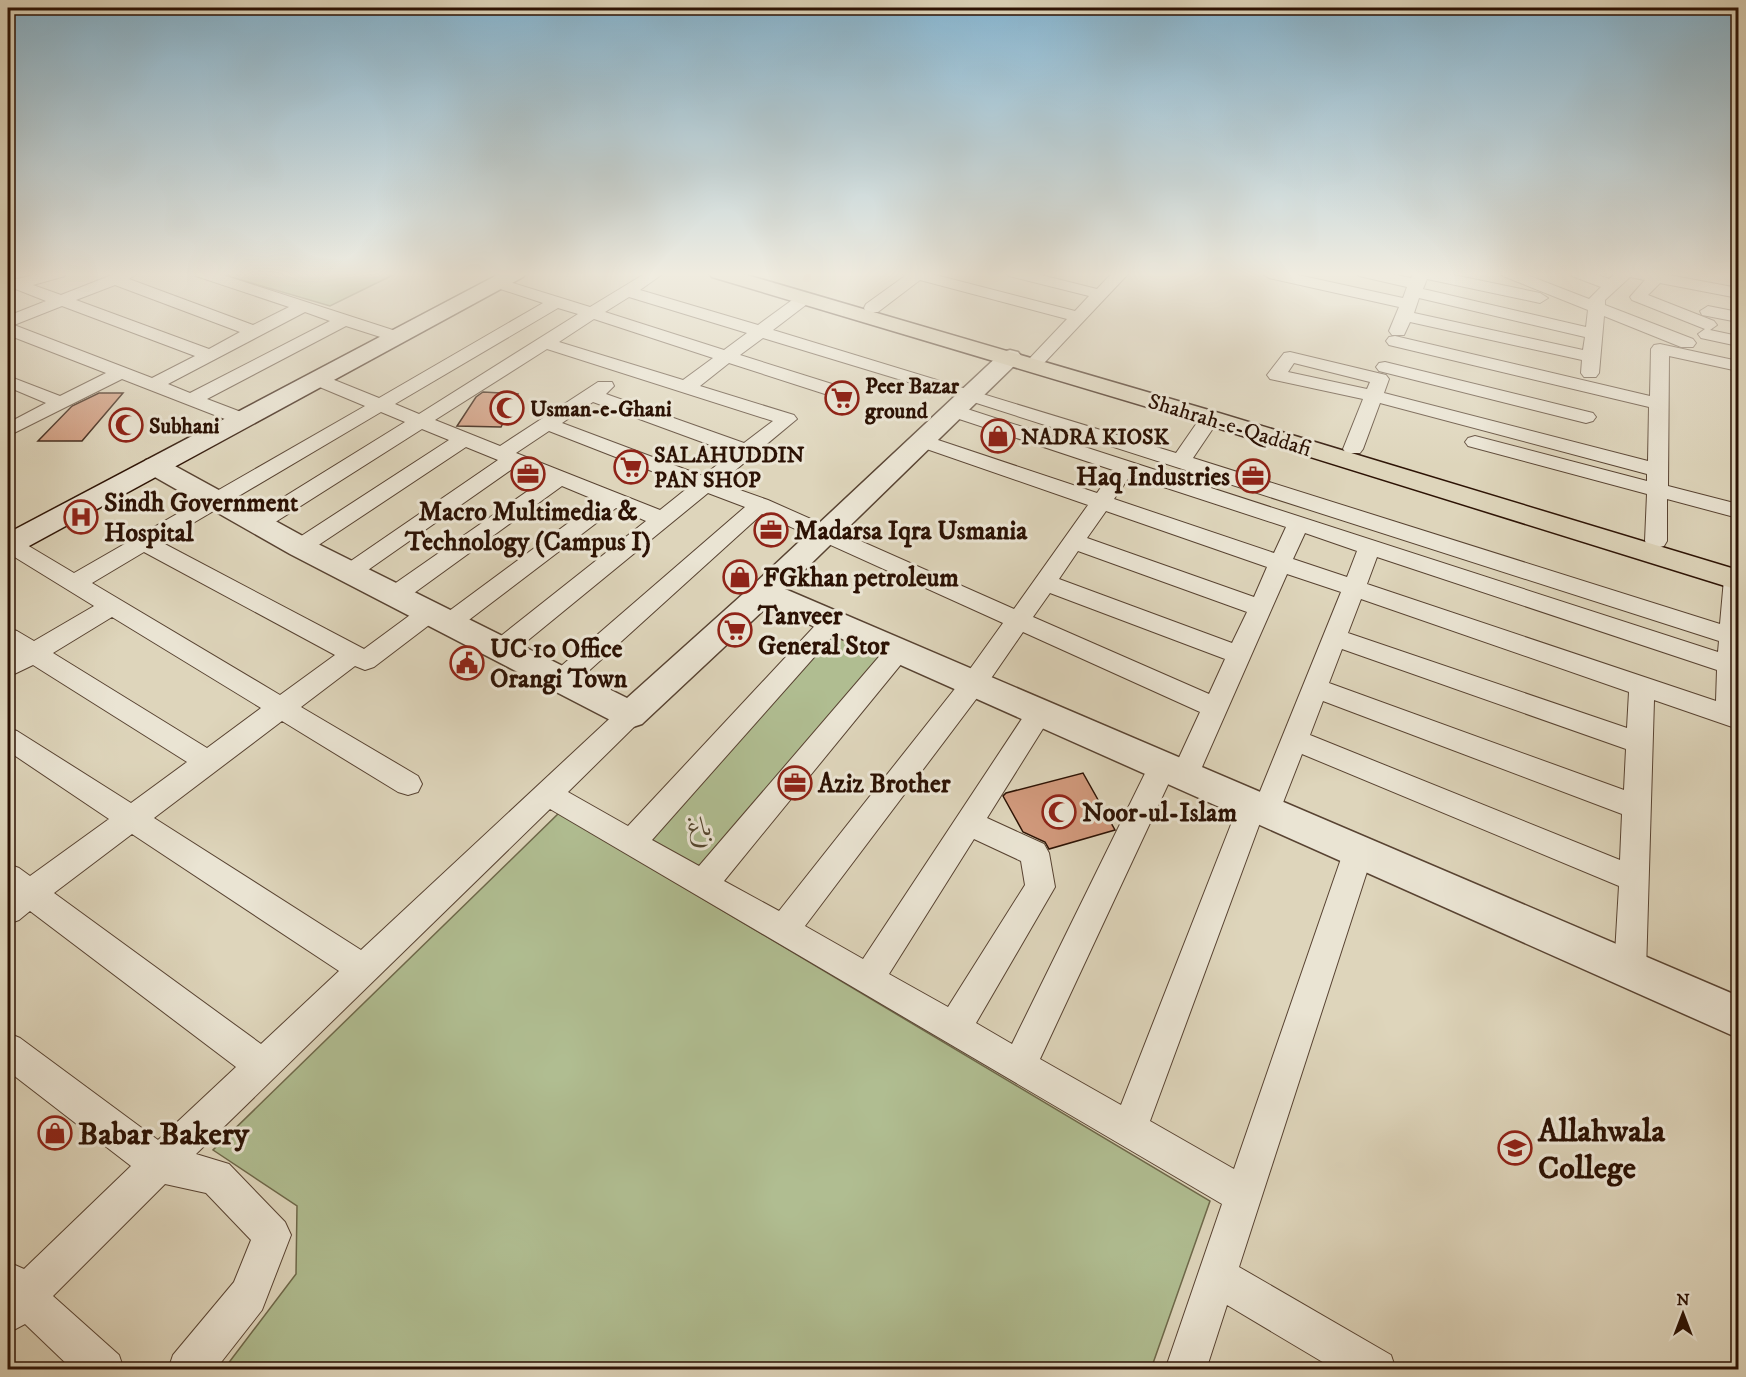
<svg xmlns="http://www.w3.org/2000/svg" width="1746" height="1377" font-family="'IM FELL DW Pica',Amiri,serif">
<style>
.green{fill:#b0bd91;stroke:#6e684a;stroke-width:1.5}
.building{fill:#d29a7d;stroke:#2c1204;stroke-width:1.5}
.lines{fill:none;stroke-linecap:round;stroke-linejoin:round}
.minor-casing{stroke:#584332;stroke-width:2}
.tertiary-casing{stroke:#584332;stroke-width:3}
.secondary-casing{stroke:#2c1204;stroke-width:3}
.primary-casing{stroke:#2c1204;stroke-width:3}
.minor{fill:#eae4d3;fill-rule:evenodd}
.tertiary{fill:#eae4d3;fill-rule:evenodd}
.secondary{fill:#eae4d3;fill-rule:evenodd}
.primary{fill:#ded5bb;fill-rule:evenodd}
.labels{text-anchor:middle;stroke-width:6;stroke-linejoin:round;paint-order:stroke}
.far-poi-label{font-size:22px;font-weight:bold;fill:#2c1204;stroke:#eae4d3;text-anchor:start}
.far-street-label{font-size:22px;fill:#2c1204;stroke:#eae4d3}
.poi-label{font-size:26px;font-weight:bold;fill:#2c1204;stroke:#eae4d3;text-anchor:start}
.park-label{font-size:26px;font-style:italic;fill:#54452e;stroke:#eae4d3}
.near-poi-label{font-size:32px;font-weight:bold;fill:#2c1204;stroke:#eae4d3;text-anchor:start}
</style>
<rect width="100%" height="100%" fill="#ded5bb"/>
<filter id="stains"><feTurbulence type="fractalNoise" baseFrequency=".00333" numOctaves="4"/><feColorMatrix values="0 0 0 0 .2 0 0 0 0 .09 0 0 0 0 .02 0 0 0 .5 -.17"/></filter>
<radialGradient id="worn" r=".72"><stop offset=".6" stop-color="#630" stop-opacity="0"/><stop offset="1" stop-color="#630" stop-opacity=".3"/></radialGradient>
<g class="green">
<polygon points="217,273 397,273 330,306"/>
<polygon points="832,622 898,651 703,884 631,843"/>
<polygon points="559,813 1210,1201 1151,1369 224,1369 296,1274 297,1206 213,1150"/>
</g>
<g class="building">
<polygon points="483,392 518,394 501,427 457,426 476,397"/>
<polygon points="99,393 123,393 82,441 38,441 72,406"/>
<polygon points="1083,773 1115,830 1049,849 1045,842 1023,832 1003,796 1006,793"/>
</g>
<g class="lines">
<defs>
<g id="minor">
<path d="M42 273H67L65 276 33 285 61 295 117 273H138L129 279 253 325 289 307 196 276 194 273H217L402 333 405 337 402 341 396 342 346 326 207 399 249 415 252 419 249 423H235L122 379 8 436V423L46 403 8 387V376L60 396 106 373 8 335V316L46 301 8 286V276L17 279ZM115 285 240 332 209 349 76 300ZM62 306 195 356 152 378 14 325ZM305 312 330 321 190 393 168 384Z"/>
<path d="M646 273H664L640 290 758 325 799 295H811L813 298 811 301 773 330 1176 453 1203 414H1217L1220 418 1193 458 1720 624 1724 579 1727 573 1738 572V729L1654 700 1646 971 1641 982 1630 986 1619 982 1614 971 1619 886 1302 754 1277 818 1267 822 1261 820 1150 1121 1234 1169 1344 850 1349 841 1359 837 1369 841 1374 850 1239 1267 1391 1355 1396 1370H1336L1227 1305 1206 1370H1165L1222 1204 550 809 196 1154 229 1164 285 1222 291 1235 262 1310 215 1370H168L173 1355 234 1282 251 1240 206 1193 165 1184 53 1296 119 1355 124 1370H73L25 1324 8 1333V1262L24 1269 131 1166 8 1071V1033L20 1038 158 1140 236 1067 30 911 19 920 8 924V864L19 868 30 876 109 819 8 751V728L17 731 131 803 187 762 33 665 8 677V657L14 653 8 648V628L17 631 34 641 94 606 8 553V537L17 539 74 573 365 406 310 383 307 379 310 375H322L379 398 543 303 491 286 489 283 491 280H503L590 307ZM629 297 747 333 724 350 605 312ZM558 308 578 314 419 414 395 404ZM594 319 713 358 683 380 559 342ZM763 338 964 399 1719 641 1718 652 961 407H947L944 411 947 415 1113 470 1097 493 929 437H915L912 441 915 445 1088 505 1014 609 768 500 720 483 797 419 794 415 700 386 729 363 825 394 832 392 834 388 832 384 740 355ZM547 349 773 421 744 443 606 394 614 386 612 382H598L500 446 435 420ZM593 402 732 453 703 476 562 423ZM381 412 405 422 250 518 247 523 250 528 258 530 266 528 422 429 449 440 292 542 289 547 292 552 300 554 308 552 466 447 498 460 342 567 339 572 342 577 350 580 358 577 515 467 545 479 387 589 383 595 387 601 395 603 403 601 562 486 598 501 441 617 437 623 441 629 449 632 457 629 616 508 646 521 492 643 489 649 492 655 501 658 510 655 708 493 745 507 553 673 549 680 553 687 562 689 571 687 762 514 1003 623 965 676 779 911 724 881 907 657 910 651 907 645 898 642 889 645 699 866 652 840 840 628 844 622 840 616 832 614 824 616 628 826 568 792 639 722 643 715 639 708 630 705 621 708 361 950 154 818 282 721 398 792 408 795 418 792 422 784 418 776 301 707 355 666 365 670 374 667 437 619 441 613 437 607 429 605 421 607 364 649 161 542ZM549 431 690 486 660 510 516 453ZM1130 476 1286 527 1274 553 1114 499ZM1106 511 1267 567 1254 597 1087 538ZM1305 533 1357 551 1347 577 1293 559ZM1078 551 1247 612 1232 643 1059 579ZM144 552 335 655 280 695 92 583ZM1377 557 1717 670 1716 701 1367 584ZM1287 574 1341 592 1259 794 1253 792 1243 796 1239 804 1121 1105 1040 1059 1172 776 1175 783 1185 786 1195 783ZM1050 593 1225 659 1209 694 1033 617ZM1361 599 1629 692 1627 728 1348 633ZM112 617 261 708 207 748 53 653ZM1023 632 1200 712 1176 764 1173 757 1163 754 1153 757 1012 1044 976 1023 1055 887 1049 853 1044 844 987 818 1049 719 1053 712 1049 705 1040 702 1031 705 863 959 805 926 983 690ZM1342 649 1626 749 1624 790 1329 683ZM1323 701 1622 814 1620 860 1310 735ZM132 834 339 971 261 1044 54 893ZM974 839 1021 861 1025 885 948 1007 889 974Z"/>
<polygon points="903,273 928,273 1075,311 1089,296 1009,276 1007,273 1033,273 1097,289 1112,273 1129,273 1045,362 1033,362 1030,358 1067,319 920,280 878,312 866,312 864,308 866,304 905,276"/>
<path d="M1261 273H1289L1403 298 1407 287 1359 276 1357 273H1386L1411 278 1413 273H1444L1540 293 1548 298 1540 303 1427 279 1423 289 1586 327 1588 310 1503 276 1501 273H1522L1589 299 1601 287 1572 276 1570 273H1592L1609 279 1616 273H1658L1738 288V298L1660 283 1648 295 1714 321 1717 325 1710 330 1738 336V346L1701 338 1698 334 1705 329 1632 300 1630 297 1645 280 1630 277 1605 300V305L1693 339 1696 343 1693 347H1681L1604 316 1599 373 1596 377H1584L1581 373 1582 360 1410 322 1404 335H1392L1389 331 1399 307 1269 278ZM1419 298 1585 337 1583 350 1414 313Z"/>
<polygon points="1708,306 1738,312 1738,322 1702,315 1700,311"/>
<path d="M1395 336 1650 396 1651 349 1654 345 1660 344 1738 361V371L1669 356 1668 486 1738 504V518L1667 499V541L1664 546 1656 548 1648 546 1645 541 1647 494 1468 446 1465 442 1468 438 1475 436 1647 481V474L1380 403 1363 449 1360 453H1346L1343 449 1363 399 1270 379 1267 375 1284 353 1290 352 1386 375 1389 379 1384 393 1648 461 1649 407 1389 345 1386 341 1389 337ZM1294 363 1370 382 1367 389 1288 372Z"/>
<polygon points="1385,362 1593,413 1596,417 1593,421 1586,423 1379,371 1376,367 1379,363"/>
</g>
<polygon id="tertiary" points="1010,350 1018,352 1022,357 1018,362 785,589 1738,996 1738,1038 768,606 642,724 630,728 618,724 290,554 146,472 142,466 146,460 155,458 164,460 310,540 627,698 753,585 1002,352"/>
<polygon id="secondary" points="501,273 526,273 523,277 18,552 8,554 8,533"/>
<polygon id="primary" points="709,273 740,273 1219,413 1738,570 1738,590 1201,423 712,277"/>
</defs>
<use href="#minor" class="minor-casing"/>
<use href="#tertiary" class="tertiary-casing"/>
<use href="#secondary" class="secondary-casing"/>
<use href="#primary" class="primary-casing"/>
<use href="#minor" class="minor"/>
<use href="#tertiary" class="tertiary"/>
<use href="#secondary" class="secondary"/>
<use href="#primary" class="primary"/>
</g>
<linearGradient id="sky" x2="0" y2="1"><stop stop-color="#86b6d2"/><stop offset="0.59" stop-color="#f0ece0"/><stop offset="1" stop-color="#f0ece0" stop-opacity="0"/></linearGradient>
<rect width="1746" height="465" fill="url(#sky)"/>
<defs>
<symbol id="supermarket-ring" viewBox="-11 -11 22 22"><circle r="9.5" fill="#eae4d3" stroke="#8f2418" stroke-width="1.5"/><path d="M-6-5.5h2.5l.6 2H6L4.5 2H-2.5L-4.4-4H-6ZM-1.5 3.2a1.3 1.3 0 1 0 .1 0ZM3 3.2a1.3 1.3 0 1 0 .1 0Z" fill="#8f2418"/></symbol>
<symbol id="mosque-ring" viewBox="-11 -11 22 22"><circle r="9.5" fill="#eae4d3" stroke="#8f2418" stroke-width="1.5"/><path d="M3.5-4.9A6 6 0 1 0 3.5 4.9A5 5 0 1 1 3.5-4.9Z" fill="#8f2418"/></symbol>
<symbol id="shop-ring" viewBox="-11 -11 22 22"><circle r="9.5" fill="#eae4d3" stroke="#8f2418" stroke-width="1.5"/><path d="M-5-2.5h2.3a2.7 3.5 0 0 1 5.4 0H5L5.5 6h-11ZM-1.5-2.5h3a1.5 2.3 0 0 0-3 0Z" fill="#8f2418"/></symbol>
<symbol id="office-ring" viewBox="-11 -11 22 22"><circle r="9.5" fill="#eae4d3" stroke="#8f2418" stroke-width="1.5"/><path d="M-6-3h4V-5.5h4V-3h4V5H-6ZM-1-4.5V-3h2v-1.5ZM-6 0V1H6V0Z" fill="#8f2418"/></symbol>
<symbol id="hospital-ring" viewBox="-11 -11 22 22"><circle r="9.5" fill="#eae4d3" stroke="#8f2418" stroke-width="1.5"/><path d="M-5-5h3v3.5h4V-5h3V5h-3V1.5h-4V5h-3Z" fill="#8f2418"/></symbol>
<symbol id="civic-ring" viewBox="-11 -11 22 22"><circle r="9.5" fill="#eae4d3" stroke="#8f2418" stroke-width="1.5"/><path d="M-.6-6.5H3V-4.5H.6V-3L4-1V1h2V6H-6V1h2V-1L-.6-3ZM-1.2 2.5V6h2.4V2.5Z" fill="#8f2418"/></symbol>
<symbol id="university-ring" viewBox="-11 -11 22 22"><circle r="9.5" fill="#eae4d3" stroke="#8f2418" stroke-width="1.5"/><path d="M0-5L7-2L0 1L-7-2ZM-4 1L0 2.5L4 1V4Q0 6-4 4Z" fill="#8f2418"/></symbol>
</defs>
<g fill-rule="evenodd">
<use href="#supermarket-ring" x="823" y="379" width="38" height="38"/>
<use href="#mosque-ring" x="488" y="389" width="38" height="38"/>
<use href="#mosque-ring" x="107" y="406" width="38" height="38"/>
<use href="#shop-ring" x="979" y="417" width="38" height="38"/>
<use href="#supermarket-ring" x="612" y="448" width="38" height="38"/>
<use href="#office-ring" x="509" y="455" width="38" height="38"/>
<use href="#office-ring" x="1234" y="457" width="38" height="38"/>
<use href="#hospital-ring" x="62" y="498" width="38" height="38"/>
<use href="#office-ring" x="752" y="511" width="38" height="38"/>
<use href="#shop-ring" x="721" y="558" width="38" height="38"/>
<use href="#supermarket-ring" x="716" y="611" width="38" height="38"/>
<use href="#civic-ring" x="448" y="644" width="38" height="38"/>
<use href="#office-ring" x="776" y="764" width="38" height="38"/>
<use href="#mosque-ring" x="1040" y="793" width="38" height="38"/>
<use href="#shop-ring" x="36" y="1114" width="38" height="38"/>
<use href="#university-ring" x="1496" y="1129" width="38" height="38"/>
</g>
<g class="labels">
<g class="far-poi-label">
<text x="865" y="393">Peer Bazar<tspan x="865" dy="25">ground</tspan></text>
<text x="530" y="416">Usman-e-Ghani</text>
<text x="149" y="433">Subhani</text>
<text x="1021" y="444">NADRA KIOSK</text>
<text x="654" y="462">SALAHUDDIN<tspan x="654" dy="25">PAN SHOP</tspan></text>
</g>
<g class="far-street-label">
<text transform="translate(1230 424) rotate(17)" y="8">Shahrah-e-Qaddafi</text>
</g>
<g class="poi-label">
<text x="1230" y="485" text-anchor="end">Haq Industries</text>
<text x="104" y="511">Sindh Government<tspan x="104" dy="30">Hospital</tspan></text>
<text x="528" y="520" text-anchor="middle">Macro Multimedia &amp;<tspan x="528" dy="30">Technology (Campus I)</tspan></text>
<text x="794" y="539">Madarsa Iqra Usmania</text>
<text x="763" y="586">FGkhan petroleum</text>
<text x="758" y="624">Tanveer<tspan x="758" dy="30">General Stor</tspan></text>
<text x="490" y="657">UC 10 Office<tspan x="490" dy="30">Orangi Town</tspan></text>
<text x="818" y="792">Aziz Brother</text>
<text x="1082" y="821">Noor-ul-Islam</text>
</g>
<g class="park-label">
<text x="700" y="835">باغ</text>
</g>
<g class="near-poi-label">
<text x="1538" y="1141">Allahwala<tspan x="1538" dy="37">College</tspan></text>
<text x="78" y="1144">Babar Bakery</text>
</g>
</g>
<rect width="1746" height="1377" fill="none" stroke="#ded5bb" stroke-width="30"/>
<rect x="9" y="9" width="1728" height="1359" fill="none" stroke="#2c1204" stroke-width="3"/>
<rect x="15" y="15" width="1716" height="1347" fill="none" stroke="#2c1204" stroke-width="1.5"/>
<g transform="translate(1683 1314)" stroke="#eae4d3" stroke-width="4.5" paint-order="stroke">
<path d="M0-4.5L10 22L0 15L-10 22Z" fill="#2c1204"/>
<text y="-9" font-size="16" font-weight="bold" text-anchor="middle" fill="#2c1204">N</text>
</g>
<rect width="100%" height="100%" filter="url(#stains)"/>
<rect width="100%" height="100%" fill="url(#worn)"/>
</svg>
